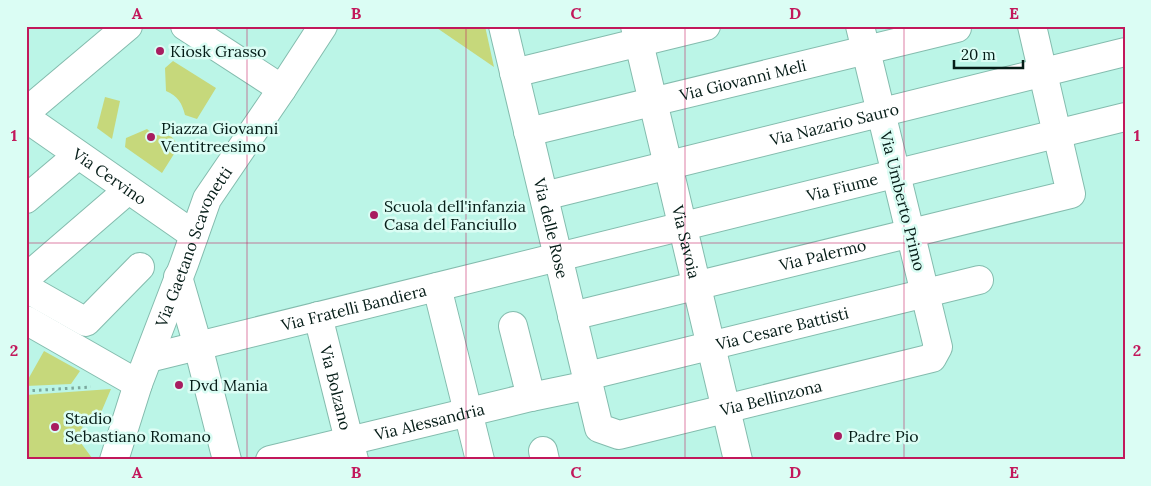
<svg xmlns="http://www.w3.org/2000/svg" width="1151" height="486" font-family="Lora,serif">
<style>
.green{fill:#c6d87b}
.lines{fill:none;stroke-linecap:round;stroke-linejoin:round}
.minor-casing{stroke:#84bcae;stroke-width:30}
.major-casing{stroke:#84bcae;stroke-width:30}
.path{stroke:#7ba99e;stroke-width:3;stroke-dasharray:2.5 4;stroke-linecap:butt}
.minor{stroke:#fff;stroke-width:28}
.major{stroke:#fff;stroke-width:28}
.grid{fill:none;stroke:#c2185b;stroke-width:1;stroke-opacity:0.55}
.poi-dot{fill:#a81d60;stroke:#dbfdf4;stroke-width:2}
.labels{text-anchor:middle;stroke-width:5;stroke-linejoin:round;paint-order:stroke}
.poi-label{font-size:16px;fill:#051c17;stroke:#dbfdf4;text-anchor:start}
.street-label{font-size:16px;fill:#051c17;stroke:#dbfdf4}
.neatline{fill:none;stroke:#c2185b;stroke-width:2}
.grid-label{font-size:16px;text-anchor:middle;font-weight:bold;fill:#c2185b}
</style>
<rect width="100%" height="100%" fill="#bbf5e7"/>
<g class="green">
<polygon points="434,26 485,26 494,67"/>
<path d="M173 61 216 88 197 119 185 115C182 103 178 96 166 91L165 68Z"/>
<polygon points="105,97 120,101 112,139 97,128"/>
<polygon points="147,129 154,135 171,136 179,146 162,173 125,147 126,138"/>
<polygon points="44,351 80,371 71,384 26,386 26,383"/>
<polygon points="111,389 97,422 84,423 78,439 92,458 91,460 26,460 26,395"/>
</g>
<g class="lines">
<defs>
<g id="minor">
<polyline points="185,26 282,89"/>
<path id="s1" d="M503 26 599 428 619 435 932 358 938 347 860 26"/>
<path id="s2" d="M635 26 738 460"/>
<polyline points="514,73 706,26"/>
<polyline points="26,112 128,26"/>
<path id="s3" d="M26 118 194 235"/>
<path id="s4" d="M528 132 957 28"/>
<path id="s5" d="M544 196 1125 52"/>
<polyline points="26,199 78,155"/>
<polyline points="178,277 198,346 227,460"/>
<polyline points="26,278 128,190"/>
<polyline points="437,287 480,460"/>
<polyline points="26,288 86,322 140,267"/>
<path id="s6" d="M318 316 354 460"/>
<path id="s7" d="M572 316 1071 194 1032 26"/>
<polyline points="26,320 138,384"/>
<polyline points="513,326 531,397"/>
<path id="s8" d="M149 358 1125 117"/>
<path id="s9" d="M587 376 979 280"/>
<polyline points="543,451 545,460"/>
<path id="s10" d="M270 460 531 397 589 385"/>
</g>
<g id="major">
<path id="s11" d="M114 460 138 384 184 264 207 199 282 89 323 26"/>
</g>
</defs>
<use href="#minor" class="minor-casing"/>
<use href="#major" class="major-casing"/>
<polyline class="path" points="26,391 91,387"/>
<use href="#minor" class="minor"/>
<use href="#major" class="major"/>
</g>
<path class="grid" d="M247 26V460M466 26V460M685 26V460M904 26V460M26 243H1125"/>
<g class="poi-dot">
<circle cx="160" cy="51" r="5"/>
<circle cx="151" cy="137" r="5"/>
<circle cx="374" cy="215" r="5"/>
<circle cx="179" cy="385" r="5"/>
<circle cx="55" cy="427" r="5"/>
<circle cx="838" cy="436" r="5"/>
</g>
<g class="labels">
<g class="poi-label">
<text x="170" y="57">Kiosk Grasso</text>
<text x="161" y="134">Piazza Giovanni<tspan x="161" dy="18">Ventitreesimo</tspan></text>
<text x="384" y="212">Scuola dell'infanzia<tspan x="384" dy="18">Casa del Fanciullo</tspan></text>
<text x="189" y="391">Dvd Mania</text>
<text x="65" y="424">Stadio<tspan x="65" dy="18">Sebastiano Romano</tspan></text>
<text x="848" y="442">Padre Pio</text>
</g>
<g class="street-label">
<text dy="6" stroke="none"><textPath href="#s4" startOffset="221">Via Giovanni Meli</textPath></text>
<text dy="6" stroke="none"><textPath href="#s5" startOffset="299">Via Nazario Sauro</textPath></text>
<text dy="6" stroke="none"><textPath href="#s3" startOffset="102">Via Cervino</textPath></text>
<text dy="6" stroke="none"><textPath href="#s8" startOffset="714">Via Fiume</textPath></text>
<text transform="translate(903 201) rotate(76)" y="6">Via Umberto Primo</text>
<text dy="6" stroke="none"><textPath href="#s1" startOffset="208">Via delle Rose</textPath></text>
<text dy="6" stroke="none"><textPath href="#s2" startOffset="222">Via Savoia</textPath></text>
<text dy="6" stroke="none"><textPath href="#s11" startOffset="228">Via Gaetano Scavonetti</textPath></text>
<text dy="6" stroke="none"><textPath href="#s7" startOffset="258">Via Palermo</textPath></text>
<text dy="6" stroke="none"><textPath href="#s8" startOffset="211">Via Fratelli Bandiera</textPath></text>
<text dy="6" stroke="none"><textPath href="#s9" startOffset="201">Via Cesare Battisti</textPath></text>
<text dy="6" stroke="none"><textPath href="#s6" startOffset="74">Via Bolzano</textPath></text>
<text dy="6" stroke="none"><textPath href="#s1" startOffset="591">Via Bellinzona</textPath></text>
<text dy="6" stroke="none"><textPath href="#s10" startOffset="164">Via Alessandria</textPath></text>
</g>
</g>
<rect width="1151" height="486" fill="none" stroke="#dbfdf4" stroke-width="55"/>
<path d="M954 60v8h69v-8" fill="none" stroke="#051c17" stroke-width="2.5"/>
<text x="961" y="60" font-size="15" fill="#051c17" stroke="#dbfdf4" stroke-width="4" paint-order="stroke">20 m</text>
<rect x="28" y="28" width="1096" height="430" class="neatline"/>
<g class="grid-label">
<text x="137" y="19">A</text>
<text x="356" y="19">B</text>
<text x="576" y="19">C</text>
<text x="795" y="19">D</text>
<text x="1014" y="19">E</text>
<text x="14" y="141">1</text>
<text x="1137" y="141">1</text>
<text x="14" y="356">2</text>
<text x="1137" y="356">2</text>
<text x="137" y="478">A</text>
<text x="356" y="478">B</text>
<text x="576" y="478">C</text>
<text x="795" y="478">D</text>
<text x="1014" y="478">E</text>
</g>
</svg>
